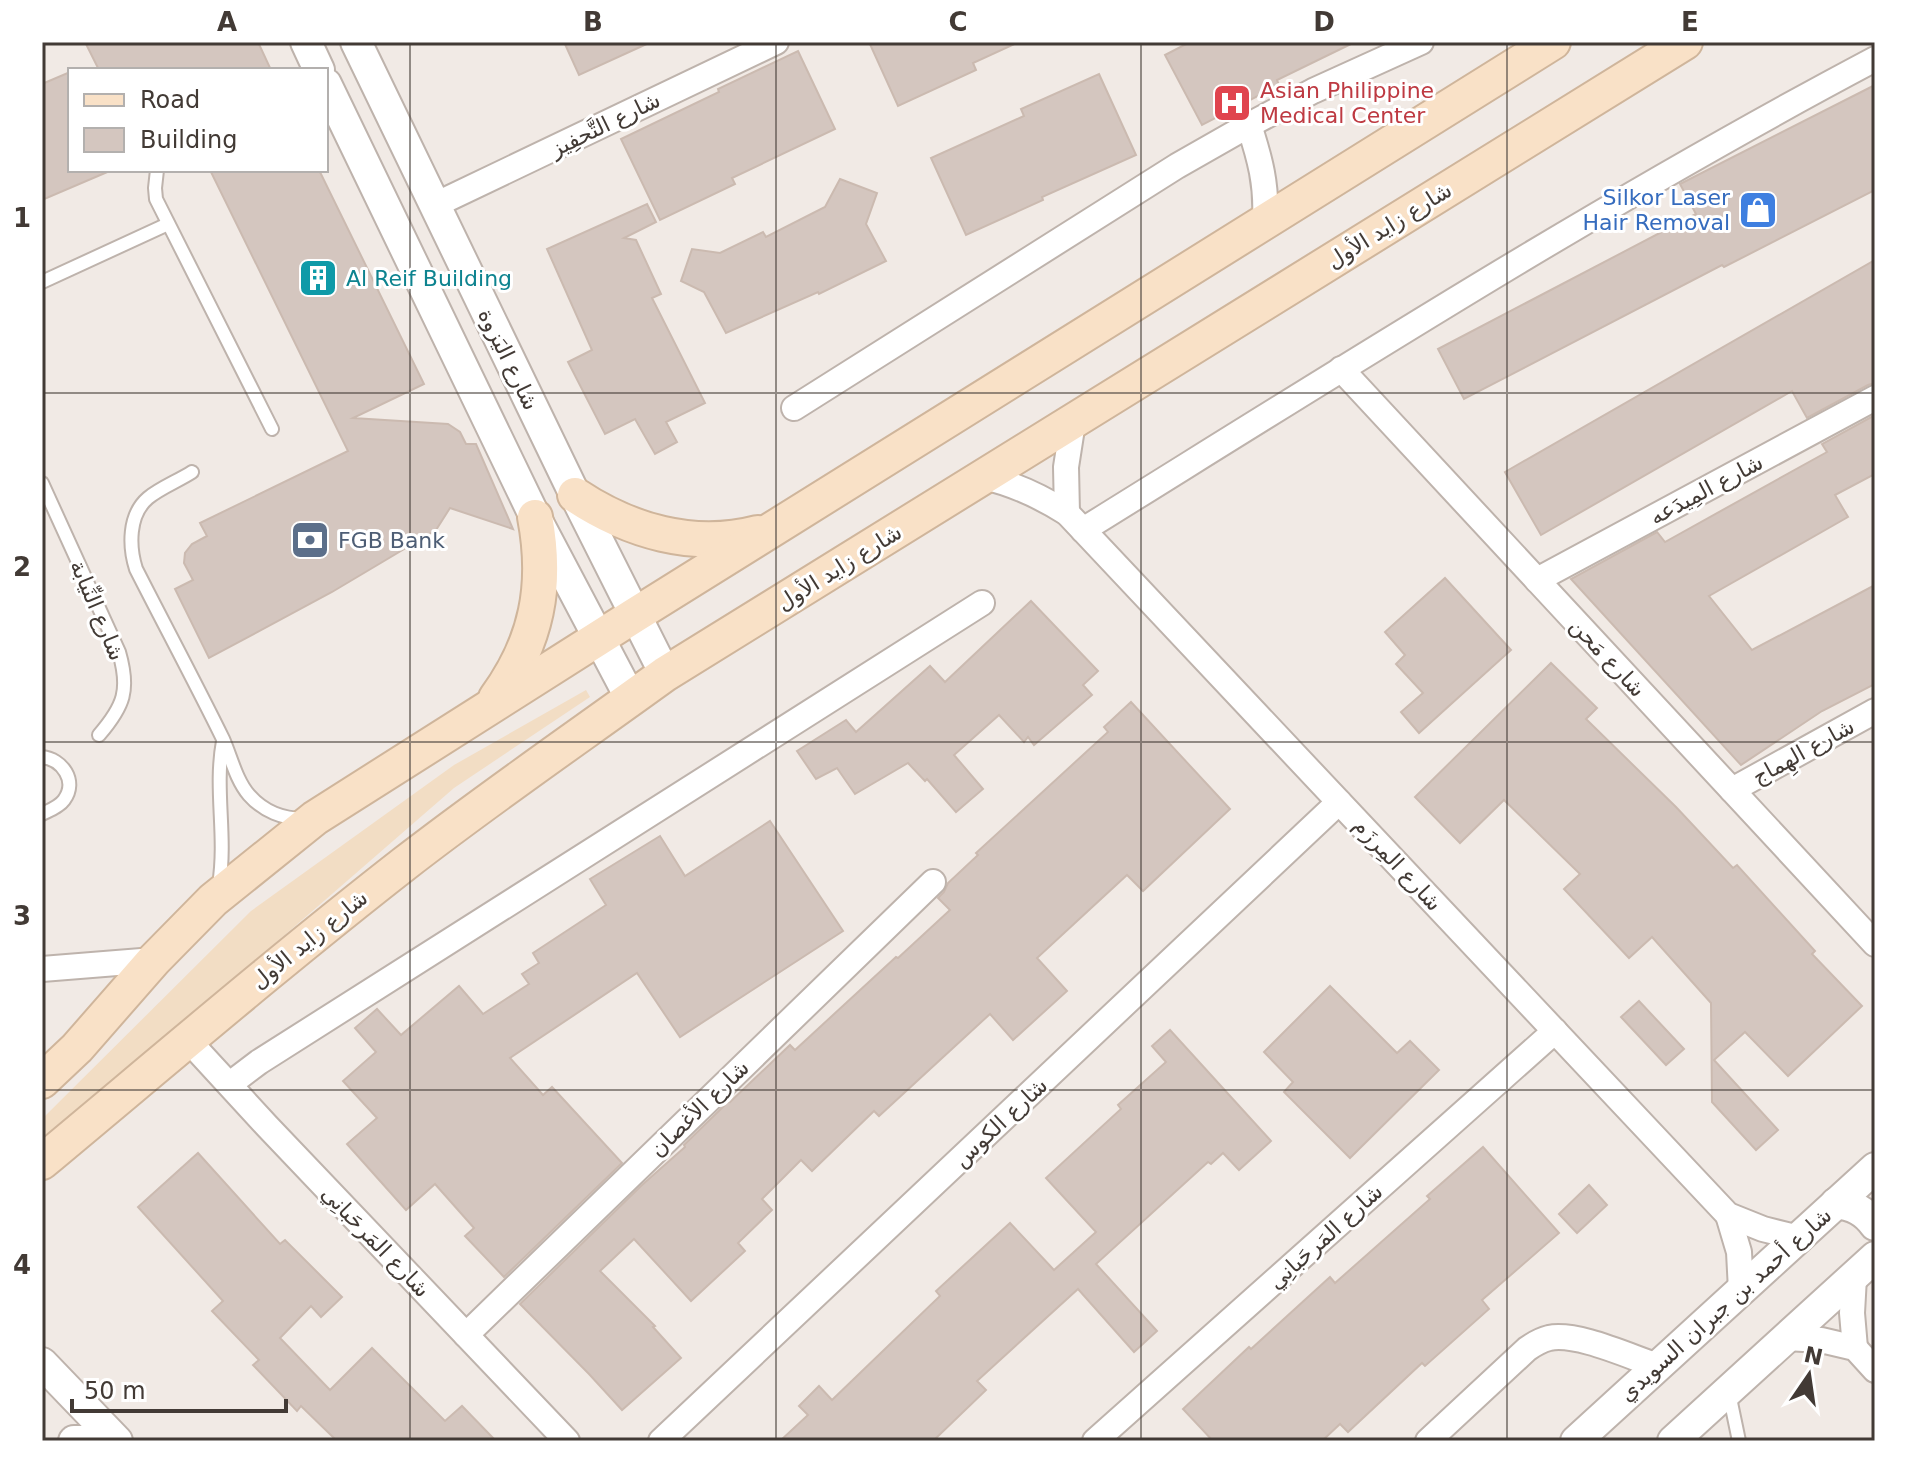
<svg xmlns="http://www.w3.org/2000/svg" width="1917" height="1483" font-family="'DejaVu Sans',Vazirmatn,sans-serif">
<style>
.sand{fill:#f2ddc4}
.building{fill:#d4c6bf;stroke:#cbbab0;stroke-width:2}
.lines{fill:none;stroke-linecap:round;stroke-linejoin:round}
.service-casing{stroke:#beb3ac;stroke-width:16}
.minor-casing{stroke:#beb3ac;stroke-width:28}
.tertiary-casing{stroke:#beb3ac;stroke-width:34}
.secondary-casing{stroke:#cfb59b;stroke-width:38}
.service{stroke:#fff;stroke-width:12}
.minor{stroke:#fff;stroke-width:24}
.tertiary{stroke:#fff;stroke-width:30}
.secondary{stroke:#f9e1c7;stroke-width:34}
.grid{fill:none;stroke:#423a35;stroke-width:2;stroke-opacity:0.55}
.labels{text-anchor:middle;stroke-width:6;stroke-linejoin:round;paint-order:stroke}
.health-label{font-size:22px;fill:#be3a42;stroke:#fff;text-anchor:start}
.street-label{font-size:22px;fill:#423a35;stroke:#fff}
.shop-label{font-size:22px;fill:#366cbe;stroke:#fff;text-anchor:end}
.culture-label{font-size:22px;fill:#0d838f;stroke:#fff;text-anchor:start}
.service-label{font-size:22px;fill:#4e5e75;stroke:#fff;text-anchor:start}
.neatline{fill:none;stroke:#423a35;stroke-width:3}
.grid-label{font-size:26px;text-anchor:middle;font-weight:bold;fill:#423a35}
</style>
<rect width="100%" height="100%" fill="#f1eae5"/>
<polygon class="sand" points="586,690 590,697 454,788 158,1045 42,1141 42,1119 251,911 454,765"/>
<g class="building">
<polygon points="85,42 258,42 271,70 99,70"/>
<polygon points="564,42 651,42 579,75"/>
<polygon points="869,42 1019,42 973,63 976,70 898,106"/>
<polygon points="1190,42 1355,42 1277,80 1279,85 1202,125 1165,55"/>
<polygon points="798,51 835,129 732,178 735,184 660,220 621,139 719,92 718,89"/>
<polygon points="70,72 70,170 112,170 42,200 42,84"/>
<polygon points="1099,74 1136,155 1042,197 1043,200 966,235 931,158 1024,116 1021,109"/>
<polygon points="1875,85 1875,190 1724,267 1722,265 1464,399 1438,349 1696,214 1680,184"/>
<polygon points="210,170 319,170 424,384 353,418 448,424 460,432 466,444 476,444 513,529 450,508 436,530 332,592 209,658 175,589 193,580 184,563 185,553 192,544 207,536 200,523 348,451"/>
<polygon points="840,179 877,193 866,224 886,261 819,294 818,292 726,333 704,292 681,281 692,249 720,253 763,232 766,237 825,207"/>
<polygon points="647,204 656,222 624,238 636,240 661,294 652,298 705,403 666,422 677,442 655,454 635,419 605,434 568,362 592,350 547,249"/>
<polygon points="1875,260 1875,383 1868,385 1807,418 1792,391 1541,535 1505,472"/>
<polygon points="1875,415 1875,474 1835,495 1848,517 1709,596 1752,650 1875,585 1875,684 1822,711 1741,765 1571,579 1657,532 1665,542 1827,452 1822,444"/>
<polygon points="1445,578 1511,650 1419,733 1401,712 1423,693 1396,664 1405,655 1385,632"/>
<polygon points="1031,601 1098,671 1083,685 1092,695 1034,745 1028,737 1024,742 999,715 954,755 983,789 956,812 927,779 925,781 908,763 855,794 837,768 816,779 797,751 846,720 856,732 930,666 945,682"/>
<polygon points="1551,663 1597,708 1586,719 1676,807 1733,868 1737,865 1815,951 1812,954 1862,1006 1788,1076 1745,1032 1714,1060 1778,1130 1756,1150 1712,1102 1711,1003 1652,937 1629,958 1564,889 1580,874 1504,800 1460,843 1415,797"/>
<polygon points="1131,702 1230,809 1143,891 1127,875 1037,958 1067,991 1013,1040 990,1014 879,1116 874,1111 812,1171 801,1160 762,1199 772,1210 738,1243 745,1251 691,1301 634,1239 600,1271 655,1326 653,1327 681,1358 622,1410 589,1374 520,1304 642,1185 685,1147 684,1145 729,1101 730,1102 790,1045 795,1050 896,957 898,958 950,910 938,898 944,892 948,883 978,855 976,853 1108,732 1104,727"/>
<polygon points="770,821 843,931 680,1037 637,973 510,1058 543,1095 552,1087 622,1163 504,1277 465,1236 474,1228 435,1184 406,1210 347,1144 377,1118 343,1081 376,1052 355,1028 377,1009 401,1035 459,986 483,1014 529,984 522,974 539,963 533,953 606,905 590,879 660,836 685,876"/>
<polygon points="1330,986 1397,1053 1410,1041 1439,1070 1350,1158 1284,1092 1293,1082 1264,1052"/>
<polygon points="1639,1001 1684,1049 1666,1065 1621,1017"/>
<polygon points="1170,1030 1271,1141 1239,1170 1223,1153 1211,1164 1208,1162 1096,1264 1157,1331 1134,1352 1078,1289 977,1381 986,1390 933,1441 780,1441 808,1415 799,1406 819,1386 832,1400 940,1296 936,1291 1010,1223 1054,1270 1096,1232 1046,1178 1121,1109 1118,1105 1166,1062 1152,1046"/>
<polygon points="1483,1147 1559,1233 1482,1300 1489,1309 1425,1366 1422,1363 1348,1432 1340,1424 1322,1441 1213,1441 1183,1409 1249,1347 1251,1349 1330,1277 1335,1283 1430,1199 1427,1196"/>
<polygon points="198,1153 280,1244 285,1240 342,1297 321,1317 311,1306 280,1338 330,1390 372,1348 445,1421 462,1406 496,1441 337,1441 301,1406 297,1411 253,1365 259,1360 212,1311 223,1301 138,1207"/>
<polygon points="1589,1185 1607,1205 1577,1233 1559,1214"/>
</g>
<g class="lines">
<defs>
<g id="service">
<polyline points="157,170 155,188 156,199 272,429"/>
<polyline points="42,282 168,224"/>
<path d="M192 472C178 481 160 488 148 498 128 515 129 547 136 569 165 626 195 682 223 739 231 757 236 780 249 795 263 811 283 819 304 819"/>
<path d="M42 483 119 652C130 690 124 706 99 735"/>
<path d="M42 757C62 759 78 781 64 800 59 807 50 810 42 814"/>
<path d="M219 885C227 835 214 790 223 741"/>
<polyline points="1729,1393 1739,1441"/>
</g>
<g id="minor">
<path d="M1249 125C1260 159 1267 184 1265 221"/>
<polyline points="435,205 776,42"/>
<polyline points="1341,369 1875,944"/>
<polyline points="794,408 1177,166 1249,125 1313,91 1421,42"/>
<path d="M984 477C1015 484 1040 496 1067 513L1728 1215 1763 1229 1799 1238"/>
<polyline points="1067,513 1066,467 1073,422"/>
<path d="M1083 530C1344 368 1603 203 1875 59"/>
<polyline points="1537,580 1875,398"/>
<polyline points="1732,790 1875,711"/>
<polyline points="42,969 154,960"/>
<polyline points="187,1039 267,1126 567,1441"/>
<polyline points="230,1084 259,1062 982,603"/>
<polyline points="1728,1215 1739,1252 1741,1290"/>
<polyline points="1854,1277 1852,1313 1855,1348"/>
<polyline points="466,1335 933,882"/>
<polyline points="1786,1338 1821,1340 1855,1348 1875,1370"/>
<polyline points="661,1441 1339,802"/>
<polyline points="1095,1441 1555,1031"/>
<path d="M1428 1441 1527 1349C1534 1344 1541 1340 1549 1338 1577 1332 1630 1357 1658 1366"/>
</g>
<g id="tertiary">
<polyline points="306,42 319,70"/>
<polyline points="356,42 575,495 665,674"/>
<polyline points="326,84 535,517 631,699"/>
<path d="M1836 1203C1853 1205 1865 1211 1875 1225"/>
<polyline points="42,1363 117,1441"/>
<polyline points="74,1441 97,1441"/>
<polyline points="1576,1441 1875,1168"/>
<polyline points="1673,1441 1875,1257"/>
</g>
<g id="secondary">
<path d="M575 495C629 531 693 550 758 533"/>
<path d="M496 698C537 642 548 585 535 517"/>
<polyline points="42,1081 77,1048 154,960 213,900 315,818 635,615 1553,42"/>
<path d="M42 1162C162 1062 281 960 404 864 489 798 578 737 665 674L1685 42"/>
</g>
</defs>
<use href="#service" class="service-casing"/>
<use href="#minor" class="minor-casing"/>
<use href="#tertiary" class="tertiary-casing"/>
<use href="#secondary" class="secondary-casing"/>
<use href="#service" class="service"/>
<use href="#minor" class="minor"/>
<use href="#tertiary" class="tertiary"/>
<use href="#secondary" class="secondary"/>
</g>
<path class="grid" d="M410 42V1441M776 42V1441M1141 42V1441M1507 42V1441M42 393H1875M42 742H1875M42 1090H1875"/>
<defs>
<symbol id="hospital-square" viewBox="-11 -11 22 22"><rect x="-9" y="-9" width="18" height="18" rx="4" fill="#e0444e" stroke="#fff"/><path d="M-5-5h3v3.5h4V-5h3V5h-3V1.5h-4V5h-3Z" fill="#fff"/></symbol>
<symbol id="shop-square" viewBox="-11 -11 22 22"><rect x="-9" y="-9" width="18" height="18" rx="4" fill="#3f7fe0" stroke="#fff"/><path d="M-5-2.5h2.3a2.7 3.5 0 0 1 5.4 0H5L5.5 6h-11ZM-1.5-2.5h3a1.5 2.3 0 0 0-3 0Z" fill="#fff"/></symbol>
<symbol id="building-square" viewBox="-11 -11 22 22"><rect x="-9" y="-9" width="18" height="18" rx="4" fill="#0f9aa8" stroke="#fff"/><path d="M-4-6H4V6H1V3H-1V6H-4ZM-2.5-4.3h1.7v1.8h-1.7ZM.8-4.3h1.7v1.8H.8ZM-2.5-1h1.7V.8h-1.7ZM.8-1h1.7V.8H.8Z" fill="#fff"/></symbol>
<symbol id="bank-square" viewBox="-11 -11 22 22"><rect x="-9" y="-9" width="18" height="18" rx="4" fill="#5c6f8a" stroke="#fff"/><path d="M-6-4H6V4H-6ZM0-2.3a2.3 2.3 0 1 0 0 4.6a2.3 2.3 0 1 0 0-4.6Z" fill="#fff"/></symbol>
</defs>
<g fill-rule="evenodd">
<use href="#hospital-square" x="1210" y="81" width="44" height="44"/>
<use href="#shop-square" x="1736" y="188" width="44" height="44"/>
<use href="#building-square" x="296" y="256" width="44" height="44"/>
<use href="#bank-square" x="288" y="518" width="44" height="44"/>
</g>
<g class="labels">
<g class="health-label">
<text x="1260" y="98">Asian Philippine<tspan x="1260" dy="25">Medical Center</tspan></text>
</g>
<g class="street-label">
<text transform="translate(605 124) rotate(-26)" y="8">شارع التَّحفِيز</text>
<text transform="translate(1389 225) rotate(-32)" y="8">شارع زايد الأول</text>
<text transform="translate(509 359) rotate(64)" y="8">شارع اليَزوة</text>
<text transform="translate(1706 489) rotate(-28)" y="8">شارع المِيدَعه</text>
<text transform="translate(839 567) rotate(-32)" y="8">شارع زايد الأول</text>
<text transform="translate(98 610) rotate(67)" y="8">شارع النِّيابة</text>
<text transform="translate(1608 657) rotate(47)" y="8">شارع مَحن</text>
<text transform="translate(1803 751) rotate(-29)" y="8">شارع الهِماج</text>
<text transform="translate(1398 864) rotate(47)" y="8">شارع المِرزَم</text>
<text transform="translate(309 939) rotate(-39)" y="8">شارع زايد الأول</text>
<text transform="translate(699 1108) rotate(-44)" y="8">شارع الأغصان</text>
<text transform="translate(1000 1122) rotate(-43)" y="8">شارع الكوس</text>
<text transform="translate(1325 1236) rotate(-42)" y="8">شارع المَرحَبانِي</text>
<text transform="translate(376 1241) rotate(46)" y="8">شارع المَرحَبانِي</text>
<text transform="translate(1725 1304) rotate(-42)" y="8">شارع أحمد بن جبران السويدي</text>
</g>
<g class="shop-label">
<text x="1730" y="205">Silkor Laser<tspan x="1730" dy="25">Hair Removal</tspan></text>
</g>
<g class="culture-label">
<text x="346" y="286">Al Reif Building</text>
</g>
<g class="service-label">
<text x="338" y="548">FGB Bank</text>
</g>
</g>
<rect width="1917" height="1483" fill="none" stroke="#ffffff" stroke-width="88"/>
<rect x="68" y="68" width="260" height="104" fill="#ffffff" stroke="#b3b0ae" stroke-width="2"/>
<rect x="84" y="94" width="40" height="12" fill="#f9e1c7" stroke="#b3b0ae" stroke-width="2"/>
<text x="140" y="108" font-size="24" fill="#423a35">Road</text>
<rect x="84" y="128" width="40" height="24" fill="#d4c6bf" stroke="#b3b0ae" stroke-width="2"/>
<text x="140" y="148" font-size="24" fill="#423a35">Building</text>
<g transform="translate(1809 1375) rotate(13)" stroke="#ffffff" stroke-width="6" paint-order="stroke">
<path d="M0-6L14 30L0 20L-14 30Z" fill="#423a35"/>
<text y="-12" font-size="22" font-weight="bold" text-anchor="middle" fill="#423a35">N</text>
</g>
<path d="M72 1399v12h214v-12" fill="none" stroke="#423a35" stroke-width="4"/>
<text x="84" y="1399" font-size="24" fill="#423a35" stroke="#ffffff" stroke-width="6" paint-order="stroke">50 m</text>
<rect x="44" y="44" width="1829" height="1395" class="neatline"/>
<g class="grid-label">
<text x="227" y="31">A</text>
<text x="593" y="31">B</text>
<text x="958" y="31">C</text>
<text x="1324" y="31">D</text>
<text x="1690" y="31">E</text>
<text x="22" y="227">1</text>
<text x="22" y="576">2</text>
<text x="22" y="925">3</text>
<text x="22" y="1274">4</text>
</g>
</svg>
